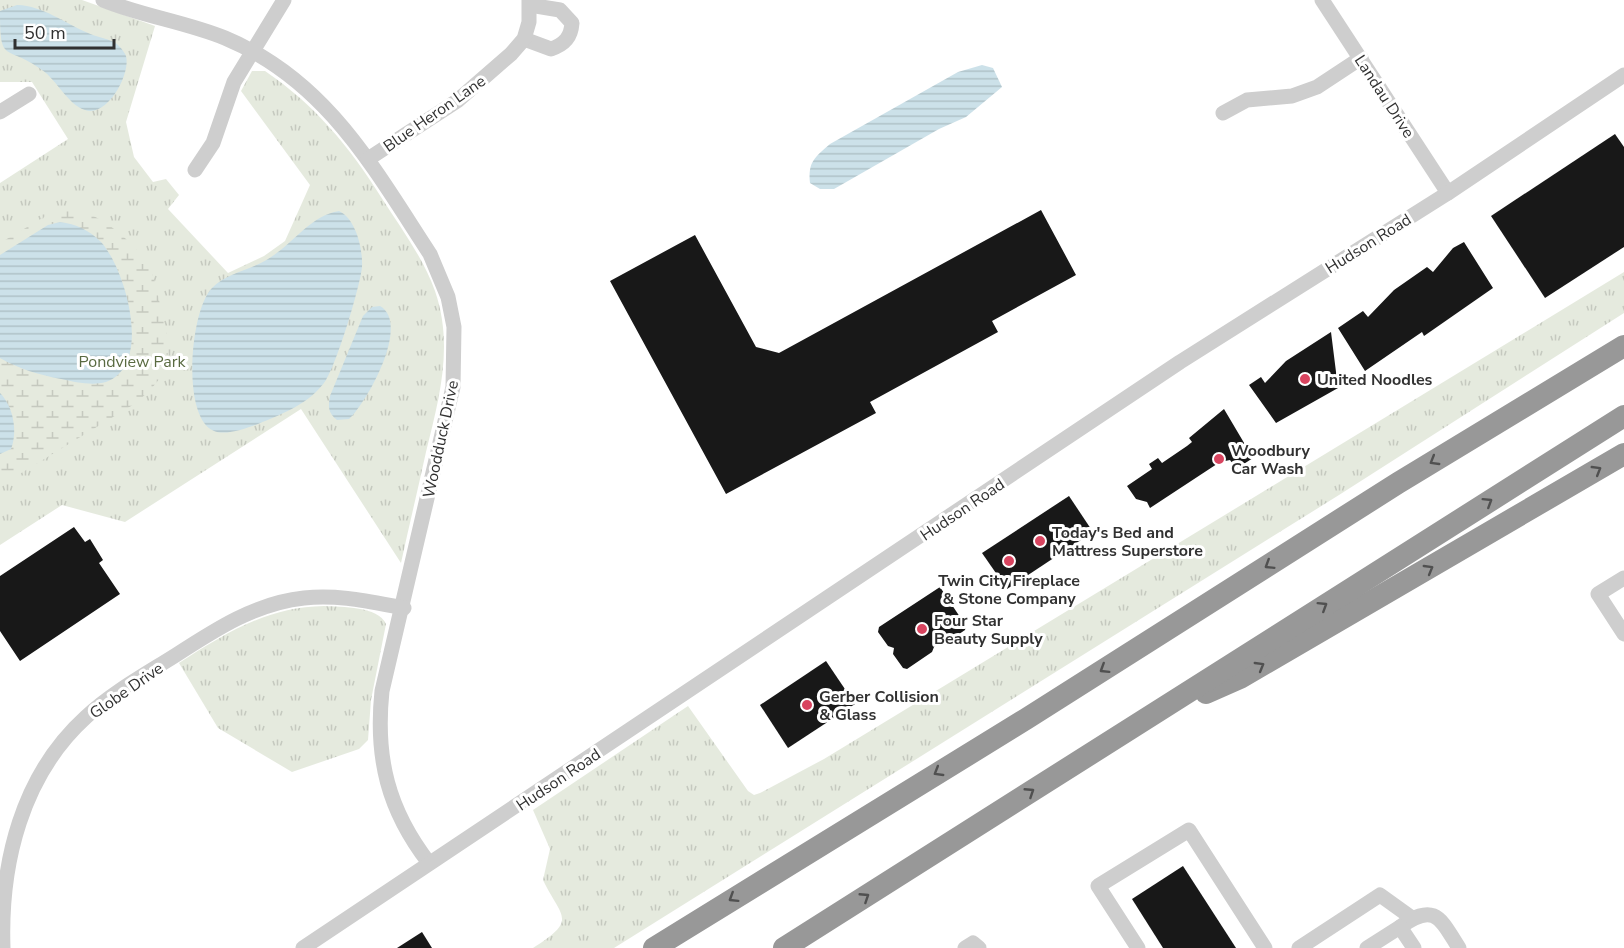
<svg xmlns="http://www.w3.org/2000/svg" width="1624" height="948" font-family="'Nunito Sans',sans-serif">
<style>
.grass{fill:url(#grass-tufts)}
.wetland{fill:url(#wetland-marsh)}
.water{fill:url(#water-rules)}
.building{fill:#181818}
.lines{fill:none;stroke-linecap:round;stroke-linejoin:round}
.minor{stroke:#cecece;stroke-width:15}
.highway{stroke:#989898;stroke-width:22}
.oneway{stroke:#505050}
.poi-dot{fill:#d8445f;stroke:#fff;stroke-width:2}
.labels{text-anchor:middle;stroke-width:6;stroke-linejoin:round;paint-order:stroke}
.street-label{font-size:16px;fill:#313131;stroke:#fff}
.park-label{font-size:16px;fill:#596a41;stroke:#fff}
.poi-label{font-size:16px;font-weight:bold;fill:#313131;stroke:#fff;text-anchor:start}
</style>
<defs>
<pattern id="grass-tufts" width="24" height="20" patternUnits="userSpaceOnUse" patternTransform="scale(1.5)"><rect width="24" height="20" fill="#e5eade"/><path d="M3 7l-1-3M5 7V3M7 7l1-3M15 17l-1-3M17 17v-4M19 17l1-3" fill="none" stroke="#c5c9bf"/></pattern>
<pattern id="wetland-marsh" width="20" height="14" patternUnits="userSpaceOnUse" patternTransform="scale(1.5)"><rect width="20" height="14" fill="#e5eade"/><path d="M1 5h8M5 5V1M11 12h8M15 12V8" fill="none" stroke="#c5c9bf"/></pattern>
<pattern id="water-rules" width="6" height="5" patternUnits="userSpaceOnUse" patternTransform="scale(1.5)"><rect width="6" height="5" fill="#cce1e9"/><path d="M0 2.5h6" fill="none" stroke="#b0c2c8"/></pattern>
</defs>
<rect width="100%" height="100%" fill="#fff"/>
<g class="grass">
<path d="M0 0H82L155 26 126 122 134 157 153 182 166 179 179 195 168 209 228 273 264 256 285 241 310 185 241 91 252 71H265C315 105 349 146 381 197 400 227 423 257 435 291 454 346 439 399 426 452 418 489 409 526 401 563L301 409 125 522 62 505 0 545V183L68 139 32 82H0Z"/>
<path d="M1624 272V313L1339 495 614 948H533C578 919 562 919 543 880L550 849 533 810 688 706 748 791 754 795 760 793 824 759Z"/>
<path d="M324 606C342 607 378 606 386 624L371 700 368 740 359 749 292 772 218 728 179 663C226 633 267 607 324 606Z"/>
</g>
<path class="wetland" d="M68 207C98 212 135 241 150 269 157 284 159 302 163 318 167 335 171 351 165 368 160 382 147 393 136 403L0 486V243L56 210Z"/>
<g class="water">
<path d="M17 5C44 6 64 23 88 33 96 37 106 38 114 42 119 45 124 51 126 56 131 74 107 118 85 110 67 104 57 80 42 70 5 43 0 66 0 11Z"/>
<path d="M982 65 993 68 1002 87 966 117 939 129 834 189H820L810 183C808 162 814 158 830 144L958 72Z"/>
<path d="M339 211C356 219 363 249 362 267 360 287 337 363 326 380 311 403 282 414 258 424 246 428 226 436 214 431 181 418 190 310 212 288 226 273 251 270 268 259 292 245 311 215 339 211Z"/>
<path d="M60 222C76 224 89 230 101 242 125 268 154 365 106 382 92 386 75 382 61 379 40 375 19 369 0 358V255L48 225Z"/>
<path d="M380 306C411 324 367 402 349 419L337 420C328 413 328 407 330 396L363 316 372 307Z"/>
<path d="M0 393C13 406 18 431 11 449L0 454Z"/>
</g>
<g class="building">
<polygon points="1615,134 1624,147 1624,247 1545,298 1491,216"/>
<polygon points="1041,210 1076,275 992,321 998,332 870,402 876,413 726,494 610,281 695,235 756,347 779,353"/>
<polygon points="1464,242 1493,288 1424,336 1422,332 1365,371 1338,328 1363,311 1368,317 1394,290 1427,267 1433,272 1453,248"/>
<polygon points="1331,332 1338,388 1276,423 1249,385 1261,377 1265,383 1286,361"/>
<polygon points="1224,409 1253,458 1236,469 1230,460 1220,462 1150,508 1147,502 1136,499 1127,486 1152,469 1149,464 1158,458 1162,463 1187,446 1192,442 1189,438"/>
<polygon points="1069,496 1093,532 1007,589 982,553"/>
<polygon points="74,527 85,542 90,539 103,560 99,563 120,594 20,661 0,631 0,576"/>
<polygon points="940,587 966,626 965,630 940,647 934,647 932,652 907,669 903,668 893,654 894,648 888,646 878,632 879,627"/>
<polygon points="826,661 855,704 788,748 760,705"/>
<polygon points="1183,866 1236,948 1163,948 1132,899"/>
<polygon points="422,932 432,948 397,948"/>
</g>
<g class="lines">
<g class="minor">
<path d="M103 0C142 16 186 22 225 38 326 80 373 167 430 254L448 297 454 327 453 387 382 691C375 758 388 810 429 863"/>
<polyline points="1322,0 1448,193"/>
<path d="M524 39 551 49C565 44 571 37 572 23L560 10 530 5"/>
<polyline points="0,112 29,94"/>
<polyline points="1223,113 1247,100 1292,96 1317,87 1361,58"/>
<polyline points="368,159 457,101 511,54 524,39 529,22 529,0"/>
<polyline points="195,170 213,143 234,82 284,0"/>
<polyline points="1624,578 1598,594 1624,634"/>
<path d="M1400 927C1435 902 1440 918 1459 948"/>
<path d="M3 948C0 863 22 775 86 717 113 692 146 674 176 655 216 629 256 603 304 598 338 594 371 602 404 608"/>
<polyline points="303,948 1180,362 1448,193 1624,75"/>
<polyline points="965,948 973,943 979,948"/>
<polyline points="1138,948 1098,886 1189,830 1265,948"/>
<polyline points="1299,948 1380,895 1412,918"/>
<polyline points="1367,948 1400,927 1414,948"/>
</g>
<g class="highway">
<polyline points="1206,693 1240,678 1624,454"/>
<polyline points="654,948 1026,719 1398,483 1624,346"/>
<polyline points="784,948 1624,416"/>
</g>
</g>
<defs><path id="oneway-chevron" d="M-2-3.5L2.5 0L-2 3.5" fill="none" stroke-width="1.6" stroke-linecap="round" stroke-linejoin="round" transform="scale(1.5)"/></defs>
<g class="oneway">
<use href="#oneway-chevron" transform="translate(1434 461) rotate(149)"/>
<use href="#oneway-chevron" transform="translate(1597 470) rotate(-31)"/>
<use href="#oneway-chevron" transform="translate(1488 502) rotate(-32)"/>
<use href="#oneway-chevron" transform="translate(1269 565) rotate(148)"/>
<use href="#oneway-chevron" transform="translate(1429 569) rotate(-30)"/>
<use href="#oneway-chevron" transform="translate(1323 606) rotate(-32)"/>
<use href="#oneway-chevron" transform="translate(1260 666) rotate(-30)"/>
<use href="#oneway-chevron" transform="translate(1104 669) rotate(148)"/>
<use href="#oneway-chevron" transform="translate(938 772) rotate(149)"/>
<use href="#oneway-chevron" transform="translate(1030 792) rotate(-33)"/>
<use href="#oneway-chevron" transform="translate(865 897) rotate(-33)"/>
<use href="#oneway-chevron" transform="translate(733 898) rotate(148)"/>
</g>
<g class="poi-dot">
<circle cx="1305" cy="379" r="6"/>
<circle cx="1219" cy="459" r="6"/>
<circle cx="1040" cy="541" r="6"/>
<circle cx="1009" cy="561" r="6"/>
<circle cx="922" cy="629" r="6"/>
<circle cx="807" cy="705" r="6"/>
</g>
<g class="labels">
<g class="street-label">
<text transform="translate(1385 96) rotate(57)" y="6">Landau Drive</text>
<text transform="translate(434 113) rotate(-35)" y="6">Blue Heron Lane</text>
<text transform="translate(1368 243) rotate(-32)" y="6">Hudson Road</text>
<text transform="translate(440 439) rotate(-78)" y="6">Woodduck Drive</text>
<text transform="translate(962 509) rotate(-34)" y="6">Hudson Road</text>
<text transform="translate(126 690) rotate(-35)" y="6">Globe Drive</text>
<text transform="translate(558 779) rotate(-34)" y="6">Hudson Road</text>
</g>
<g class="park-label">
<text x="132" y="367">Pondview Park</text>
</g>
<g class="poi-label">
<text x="1317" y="385">United Noodles</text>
<text x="1231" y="456">Woodbury<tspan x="1231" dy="18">Car Wash</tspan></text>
<text x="1052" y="538">Today's Bed and<tspan x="1052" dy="18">Mattress Superstore</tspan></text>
<text x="1009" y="586" text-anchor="middle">Twin City Fireplace<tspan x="1009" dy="18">&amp; Stone Company</tspan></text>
<text x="934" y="626">Four Star<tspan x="934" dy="18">Beauty Supply</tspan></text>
<text x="819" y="702">Gerber Collision<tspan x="819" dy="18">&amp; Glass</tspan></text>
</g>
</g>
<path d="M15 39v9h99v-9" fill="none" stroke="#313131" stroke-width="3"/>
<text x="24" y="39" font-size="18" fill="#313131" stroke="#ffffff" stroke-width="4.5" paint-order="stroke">50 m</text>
</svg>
